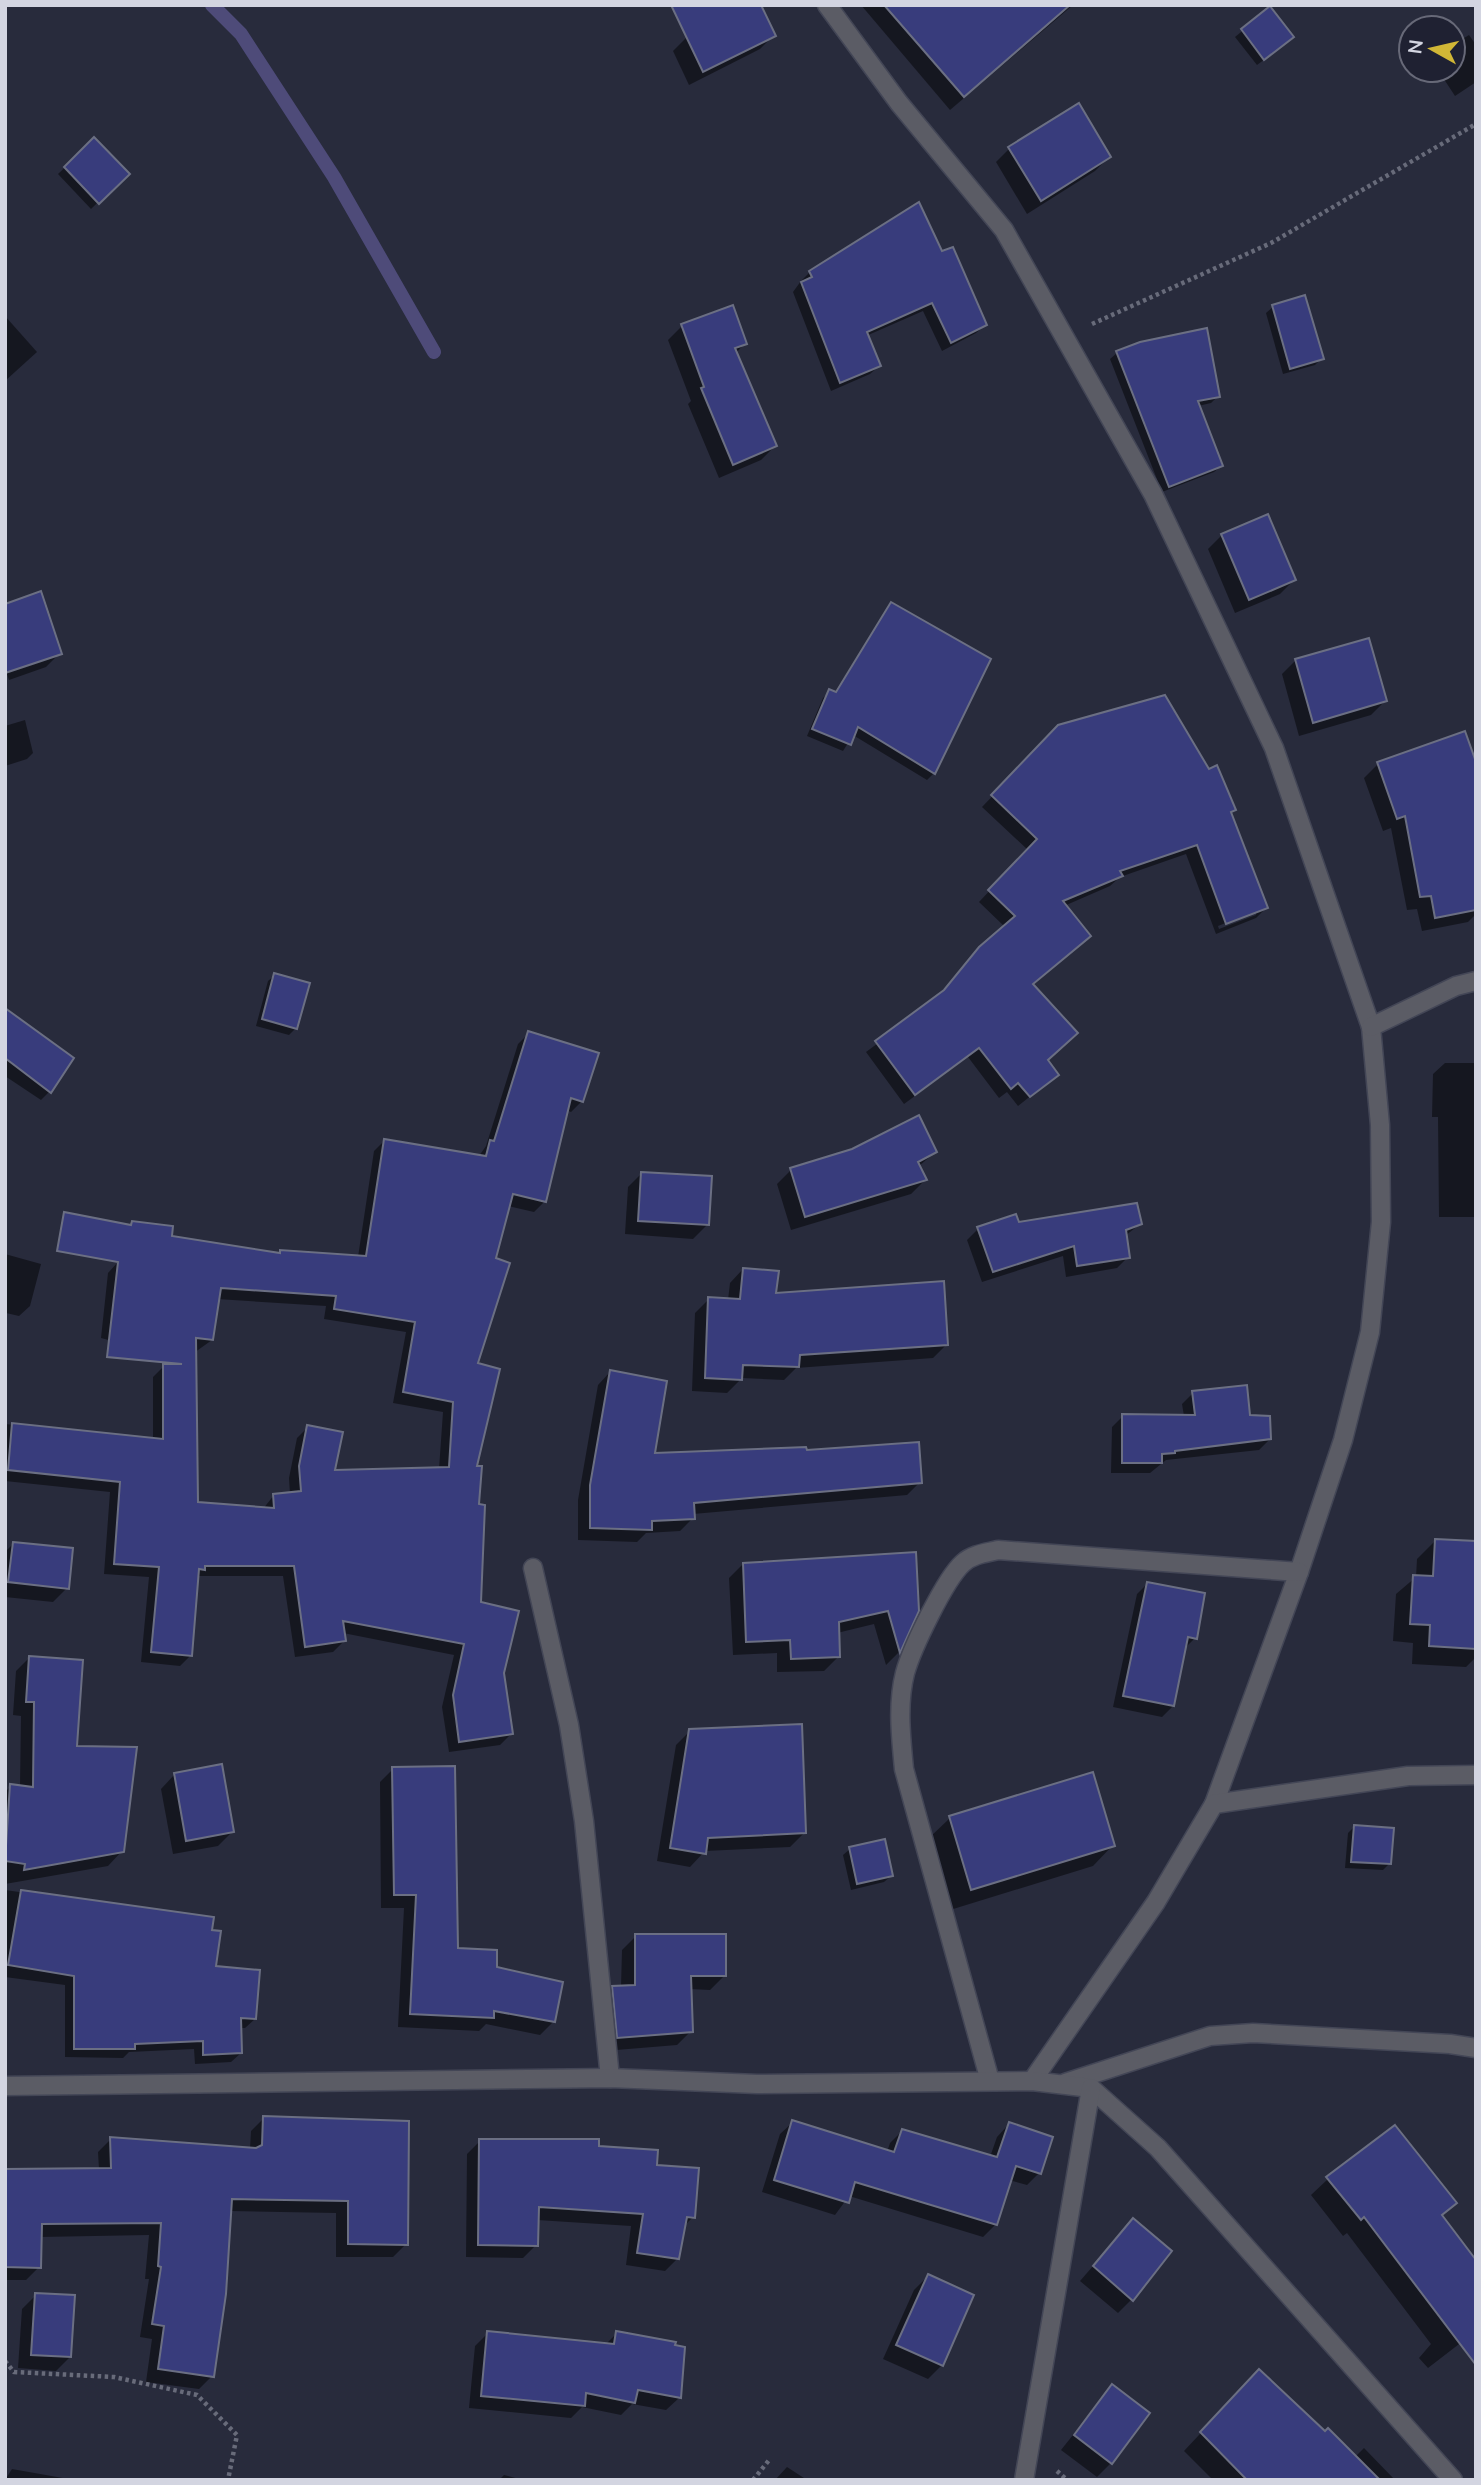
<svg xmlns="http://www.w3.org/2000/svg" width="1481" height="2485" font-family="'Nunito Sans',sans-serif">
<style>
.shadow{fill:#0007;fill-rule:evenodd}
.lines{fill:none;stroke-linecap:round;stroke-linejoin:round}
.stream{stroke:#4e4b79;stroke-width:14}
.building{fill:#383c7c;stroke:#6b6f83;stroke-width:2;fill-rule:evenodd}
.minor-casing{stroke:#434656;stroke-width:21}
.path{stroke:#686b7a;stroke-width:4.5;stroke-dasharray:3.5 3.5;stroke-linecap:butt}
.minor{stroke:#5b5c65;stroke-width:18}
</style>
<rect width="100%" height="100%" fill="#282b3c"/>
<g class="shadow">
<polygon points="861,5 1073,5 950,110"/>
<polygon points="1270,8 1285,44 1257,65 1235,37"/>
<polygon points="774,35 760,49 689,85 673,51 687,37"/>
<polygon points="1469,35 1476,45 1476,82 1455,96 1438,70 1453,70 1453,45"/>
<polygon points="94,140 127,174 91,209 58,174"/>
<polygon points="1010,148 1109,157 1095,171 1027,214 996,162"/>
<polygon points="941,253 985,325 976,333 942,351 923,311 866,336 879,366 870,374 831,391 793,292 801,281 810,272"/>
<polygon points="1273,307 1322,358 1315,365 1283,374 1266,313"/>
<polygon points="5,316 37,352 5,381"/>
<polygon points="682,326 745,343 736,353 775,446 761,460 719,478 688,404 691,401 668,340"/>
<polygon points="1117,353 1218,396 1211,403 1198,406 1221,466 1214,472 1162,492 1110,359"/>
<polygon points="1222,535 1294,580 1280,594 1235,613 1208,549"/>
<polygon points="891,604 934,773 927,780 853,735 843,751 807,736 823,698 830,691 834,693"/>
<polygon points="60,653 46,667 9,680 5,668"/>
<polygon points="1296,660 1385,701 1371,715 1299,736 1282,674"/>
<polygon points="25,720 33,753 27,759 5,766 5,726"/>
<path d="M1059 727 1229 813 1266 908 1256 918 1216 934 1186 854 1120 877 1110 886 1064 906 1032 985 1046 1060 1057 1075 1018 1106 1007 1092 999 1098 968 1057 904 1104 866 1052 939 998 1005 927 979 902 1028 850 982 807ZM1256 911V915L1219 929 1218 926Z"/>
<polygon points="1378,764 1476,816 1476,914 1468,922 1422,931 1417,909 1407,910 1391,828 1383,831 1364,778"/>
<polygon points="275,975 296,1028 289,1035 256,1026 268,981"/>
<polygon points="5,1010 50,1091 41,1100 5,1076"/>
<polygon points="529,1033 582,1101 571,1112 566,1110 545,1201 534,1212 508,1206 494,1259 476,1364 479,1603 502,1673 511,1734 500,1745 449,1752 442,1707 454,1655 343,1633 344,1641 333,1652 295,1657 283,1576 197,1576 191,1655 180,1666 141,1662 149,1577 104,1574 110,1492 5,1481 5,1424 153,1439 153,1377 164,1366 196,1504 263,1509 274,1495 290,1494 289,1478 297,1438 308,1427 333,1472 439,1469 443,1412 393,1403 406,1332 324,1319 326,1306 217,1299 212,1340 184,1360 101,1338 108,1273 118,1262 278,1255 281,1252 358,1257 374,1151 385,1140 479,1156 486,1146 518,1044"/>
<polygon points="1445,1063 1476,1063 1476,1217 1439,1217 1438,1117 1432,1117 1433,1074"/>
<polygon points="935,1152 918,1167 925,1180 911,1194 791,1230 777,1184 791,1170"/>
<polygon points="642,1173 707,1225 693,1239 625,1234 628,1187"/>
<polygon points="1017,1224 1140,1224 1125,1236 1128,1257 1117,1268 1066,1277 1063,1256 982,1282 967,1240 978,1229"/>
<polygon points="5,1254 41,1264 30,1306 19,1316 6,1313 5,1318"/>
<polygon points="743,1269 774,1294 947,1344 933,1358 796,1368 784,1380 742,1378 727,1393 692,1391 695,1313 709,1299 728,1300 730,1283"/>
<polygon points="610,1372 653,1455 805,1452 920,1482 907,1495 693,1514 693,1518 680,1531 646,1533 637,1542 578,1540 578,1500 598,1385"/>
<polygon points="1193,1393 1248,1417 1270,1439 1259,1450 1166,1460 1150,1473 1111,1473 1112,1427 1123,1416 1184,1416 1182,1404"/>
<polygon points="1435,1541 1476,1543 1476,1657 1466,1667 1412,1664 1413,1643 1393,1641 1396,1594 1416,1577 1417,1559"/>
<polygon points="13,1544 67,1588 53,1602 5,1597 5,1552"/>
<polygon points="743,1564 917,1610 899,1652 886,1665 874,1624 837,1633 838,1657 824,1671 777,1672 777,1653 733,1655 729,1578"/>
<polygon points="1148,1583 1195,1638 1184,1649 1173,1706 1162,1717 1113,1707 1137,1594"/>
<polygon points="30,1657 122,1851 108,1866 5,1884 5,1792 11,1786 20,1787 21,1716 13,1715 16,1671"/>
<polygon points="690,1731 804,1833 790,1847 705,1851 690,1867 657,1861 676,1745"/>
<polygon points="393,1769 456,1950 495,1968 553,2022 540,2035 486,2024 479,2031 398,2027 404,1908 381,1908 380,1782"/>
<polygon points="175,1774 232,1832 218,1846 173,1854 161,1789"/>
<polygon points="950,1818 1113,1845 1093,1866 950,1910 929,1838"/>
<polygon points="1354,1827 1390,1863 1383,1870 1345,1868 1348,1833"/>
<polygon points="850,1849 891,1876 884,1882 851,1890 843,1855"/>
<polygon points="5,1890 212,1919 214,1968 255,2019 245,2028 240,2028 241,2053 231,2062 195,2064 194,2049 129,2052 123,2058 65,2057 65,1985 5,1977"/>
<polygon points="636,1936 724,1976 710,1990 690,1989 691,2031 677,2045 604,2051 599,2002 613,1988 621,1987 622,1950"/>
<polygon points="264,2118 406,2244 393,2257 336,2257 336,2213 229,2211 212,2376 199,2389 146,2382 152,2339 140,2337 149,2279 145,2279 149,2235 40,2237 39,2267 26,2280 5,2280 5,2169 99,2169 98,2152 111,2139 250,2149 251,2131"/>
<polygon points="793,2122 887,2152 890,2143 902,2131 990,2157 997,2137 1009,2124 1039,2173 1027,2185 1009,2180 996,2224 983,2237 849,2196 835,2215 762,2192 780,2134"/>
<polygon points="480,2141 597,2147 655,2167 693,2217 683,2227 678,2258 665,2271 626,2265 631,2226 537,2220 536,2245 523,2258 466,2257 467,2154"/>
<polygon points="1328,2179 1455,2203 1441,2217 1476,2331 1428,2368 1419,2358 1431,2344 1347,2233 1343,2236 1311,2195"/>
<polygon points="1133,2220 1132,2299 1118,2313 1080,2281"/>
<polygon points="928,2276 942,2365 928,2379 883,2359 914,2290"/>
<polygon points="36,2295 70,2357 56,2371 18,2368 22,2309"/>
<polygon points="488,2333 605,2345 617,2333 683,2349 679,2398 666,2410 632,2404 621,2415 582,2407 571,2418 469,2408 475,2346"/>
<polygon points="1112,2386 1111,2463 1097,2477 1061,2450"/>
<polygon points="1242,2389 1325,2434 1355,2457 1364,2448 1395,2480 1213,2480 1184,2451"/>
<polygon points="787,2467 807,2480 775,2480"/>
<polygon points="12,2469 74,2480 5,2480"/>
<polygon points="504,2475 523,2480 499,2480"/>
</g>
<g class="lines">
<polyline class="stream" points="212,5 241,34 334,177 434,352"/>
</g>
<g class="building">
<polygon points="671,5 761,5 776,36 703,72"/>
<polygon points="884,5 1070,5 964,97"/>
<polygon points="1270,6 1294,37 1264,60 1241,29"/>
<polygon points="1079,103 1111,157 1041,201 1008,147"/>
<polygon points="94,137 130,174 99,204 64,167"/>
<polygon points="919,202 942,251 953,247 987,325 951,343 932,303 867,332 881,366 840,383 801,282 812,277 809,271"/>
<polygon points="1305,295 1324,359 1290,369 1272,305"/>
<polygon points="733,305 747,344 735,348 777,446 733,465 701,388 704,387 681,324"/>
<polygon points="1207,328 1220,397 1198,401 1223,466 1169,487 1116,351 1140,342"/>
<polygon points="1268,514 1296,580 1249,600 1221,534"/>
<polygon points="41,591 62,654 5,673 5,604"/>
<polygon points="891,602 991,659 935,774 858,727 851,745 812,729 829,689 836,692"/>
<polygon points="1369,638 1387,701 1313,723 1295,659"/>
<polygon points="1165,695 1209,769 1217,765 1236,810 1231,812 1268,908 1226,924 1197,845 1120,871 1123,876 1063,901 1091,936 1033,984 1078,1033 1048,1060 1059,1075 1030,1097 1018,1083 1011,1089 979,1048 915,1095 875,1041 944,990 979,947 1015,916 988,890 1037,839 991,795 1058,725"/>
<polygon points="1465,731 1476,762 1476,910 1435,918 1431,896 1420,897 1405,816 1397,819 1377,762"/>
<polygon points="274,973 310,983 297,1029 262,1019"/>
<polygon points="5,1008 74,1058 51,1093 5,1058"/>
<path d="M528 1031 599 1053 583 1102 571 1098 546 1202 513 1194 496 1258 510 1263 478 1363 500 1369 477 1466H482L479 1504 485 1505 481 1602 519 1611 504 1673 513 1734 459 1742 453 1695 464 1644 343 1621 346 1641 305 1647 294 1566H205V1570L199 1569 192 1656 151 1652 159 1567 114 1564 120 1482 8 1470 12 1423 163 1439V1364H182L107 1357 118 1262 57 1251 64 1212 131 1225 132 1221 173 1226 172 1236 280 1253V1250L366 1256 384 1139 486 1156 490 1140 494 1141ZM221 1288 336 1296 334 1309 415 1322 403 1392 453 1402 449 1467 335 1470 343 1432 307 1425 299 1466 301 1491 273 1494 274 1508 198 1502 196 1338 213 1340Z"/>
<polygon points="919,1115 937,1152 918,1162 927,1180 805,1217 790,1168 852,1149"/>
<polygon points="641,1172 712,1176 709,1225 638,1221"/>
<polygon points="1137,1203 1142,1224 1126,1230 1130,1258 1077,1266 1074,1246 993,1272 977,1227 1016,1214 1019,1222"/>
<polygon points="743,1268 779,1271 776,1293 944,1281 948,1345 800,1355 799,1367 743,1365 742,1380 705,1378 708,1297 740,1299"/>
<polygon points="610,1370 667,1381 655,1453 806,1447 807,1450 919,1442 922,1483 694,1503 695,1519 652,1521 652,1530 590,1528 590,1485"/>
<polygon points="1247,1385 1250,1415 1270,1416 1271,1439 1175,1451 1175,1453 1162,1454 1162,1463 1122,1463 1122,1414 1195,1415 1192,1391"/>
<polygon points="1435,1539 1476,1541 1476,1649 1429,1646 1430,1625 1410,1624 1413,1575 1433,1576"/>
<polygon points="13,1542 73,1548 69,1589 8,1582"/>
<polygon points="916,1552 919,1611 900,1653 888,1611 839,1622 840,1657 791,1659 790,1640 746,1642 743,1563"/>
<polygon points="1147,1582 1205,1593 1197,1639 1188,1637 1174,1706 1123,1696"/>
<polygon points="29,1656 83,1660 77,1746 137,1747 124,1852 24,1870 25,1864 5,1861 10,1784 33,1787 34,1702 26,1702"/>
<polygon points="802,1724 806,1833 708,1838 706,1854 670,1848 689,1729"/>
<polygon points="222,1764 234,1832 186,1841 174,1773"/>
<polygon points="455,1766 458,1948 497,1950 497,1967 563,1982 555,2022 494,2011 494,2018 410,2014 416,1895 394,1895 392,1767"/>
<polygon points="1093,1772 1115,1846 971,1890 949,1816"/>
<polygon points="1354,1825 1394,1828 1391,1864 1351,1862"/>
<polygon points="885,1839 893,1876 857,1884 849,1847"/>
<polygon points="21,1890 214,1917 212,1930 221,1931 216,1966 260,1970 256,2019 241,2018 242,2053 203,2055 203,2041 135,2044 135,2049 74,2049 74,1976 8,1965"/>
<polygon points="635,1934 726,1934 726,1976 691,1976 693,2032 617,2038 612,1986 635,1985"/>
<polygon points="263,2116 409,2121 408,2245 348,2244 348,2201 232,2199 226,2294 214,2377 158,2369 164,2326 152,2324 161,2267 158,2266 161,2223 42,2224 41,2268 5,2267 5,2169 111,2168 110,2137 256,2148 262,2145"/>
<polygon points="792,2120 894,2152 902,2129 997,2157 1009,2122 1053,2137 1041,2174 1016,2166 997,2225 855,2182 849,2203 774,2180"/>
<polygon points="1395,2125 1457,2203 1442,2215 1476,2260 1476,2365 1364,2217 1361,2220 1326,2177"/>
<polygon points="479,2139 599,2139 599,2146 658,2150 657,2165 699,2168 695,2218 687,2217 679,2259 637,2253 643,2214 539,2207 538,2246 478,2245"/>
<polygon points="1133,2218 1172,2251 1133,2301 1093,2266"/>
<polygon points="928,2274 974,2295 943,2366 896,2345"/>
<polygon points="35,2293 75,2295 71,2357 31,2355"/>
<polygon points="487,2331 614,2344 616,2331 676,2342 675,2345 685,2347 681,2398 638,2390 635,2403 586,2393 585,2406 481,2396"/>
<polygon points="1259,2369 1325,2431 1328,2428 1380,2480 1247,2480 1200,2432"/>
<polygon points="1112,2384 1150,2413 1112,2464 1074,2435"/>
</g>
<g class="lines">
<defs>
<g id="minor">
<polyline points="827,5 899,103 1004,230 1153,494 1274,748 1371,1027 1380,1125 1381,1222 1370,1332 1343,1440 1299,1572 1214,1804"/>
<polyline points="1371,1027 1456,986 1476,981"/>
<polyline points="533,1568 569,1725 584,1821 610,2078"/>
<path d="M990 2081 904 1769C901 1738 897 1704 905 1673 912 1648 945 1579 963 1563 973 1554 986 1553 998 1550L1299 1572"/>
<polyline points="1032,2081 1156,1902 1214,1804 1408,1776 1476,1775"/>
<polyline points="1065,2083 1210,2036 1253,2033 1450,2044 1476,2048"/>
<polyline points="5,2086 610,2078 757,2084 1032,2081 1091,2088 1158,2148 1453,2480"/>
<polyline points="1024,2480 1091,2088"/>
</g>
</defs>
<use href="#minor" class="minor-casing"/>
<g class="path">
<polyline points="1092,324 1271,243 1476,124"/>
<polyline points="5,2361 14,2372 114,2377 197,2395 237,2435 228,2480"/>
<polyline points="1057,2471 1067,2480"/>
<polyline points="753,2480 770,2459"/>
</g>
<use href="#minor" class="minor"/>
</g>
<rect width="1481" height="2485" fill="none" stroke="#d3d5e1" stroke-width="14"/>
<g transform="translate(1432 49) rotate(278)"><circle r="33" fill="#1f2132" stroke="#676978" stroke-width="2"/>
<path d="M0-5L12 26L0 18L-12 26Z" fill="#d1b736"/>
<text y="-10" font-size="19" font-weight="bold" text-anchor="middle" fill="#d3d5e1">N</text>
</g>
</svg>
